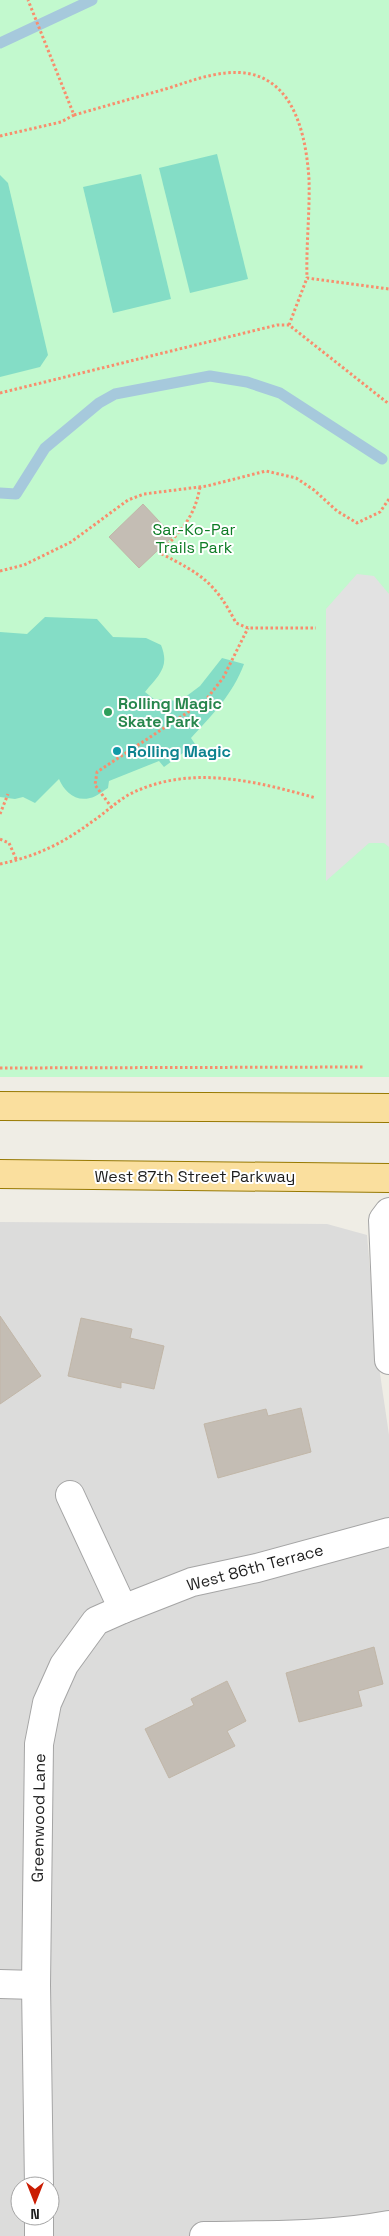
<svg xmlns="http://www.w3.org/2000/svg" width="389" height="2236" font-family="'Space Grotesk',sans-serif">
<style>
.residential{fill:#dcdcdb;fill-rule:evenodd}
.park{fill:#c2f9ce}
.pitch{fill:#84ddc6}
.parking{fill:#e2e2e2}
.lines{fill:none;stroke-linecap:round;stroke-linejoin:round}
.stream{stroke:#a6c9dc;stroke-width:11}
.building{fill:#c4bdb4;stroke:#c1b6a7}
.minor-casing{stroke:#a5a5a5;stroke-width:30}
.primary-casing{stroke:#977902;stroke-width:30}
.path{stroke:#f88e6d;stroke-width:3;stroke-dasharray:2.5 2.5;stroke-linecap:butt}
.minor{stroke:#fff;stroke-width:28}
.primary{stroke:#fadf9e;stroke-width:28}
.leisure-dot{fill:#2e9e5b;stroke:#fff;stroke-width:2}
.culture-dot{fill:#0f9aa8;stroke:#fff;stroke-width:2}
.labels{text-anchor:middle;stroke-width:4;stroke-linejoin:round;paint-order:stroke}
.park-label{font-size:16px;fill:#0d7c25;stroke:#fff}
.leisure-label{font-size:16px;font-weight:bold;fill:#27864d;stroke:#fff;text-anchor:start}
.culture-label{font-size:16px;font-weight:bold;fill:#0d838f;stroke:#fff;text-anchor:start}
.street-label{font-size:16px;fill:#1e1e1e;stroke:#fff}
</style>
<rect width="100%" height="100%" fill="#efede5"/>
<path class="residential" d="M0 1222 327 1224 367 1235 378 1360 389 1435V2236H0ZM20 2186H50V2216H20Z"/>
<rect class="park" x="0" y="0" width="389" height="1077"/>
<g class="pitch">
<polygon points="217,154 248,279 190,293 159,168"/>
<polygon points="141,174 171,299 113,313 83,187"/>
<polygon points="0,175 8,183 48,355 40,367 0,377"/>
<path d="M45 617 97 619 113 637 146 638 161 645C170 667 159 675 145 692L154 699 180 701 200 686 222 658 244 664C233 694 212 715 191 738L195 744 164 767 159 761 109 781 108 788C103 791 96 797 90 798 75 802 64 791 59 779L35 803 23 797 15 799 0 797V632L27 634Z"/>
</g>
<polygon class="parking" points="357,574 374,576 389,594 389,847 384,843 369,843 326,881 326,609"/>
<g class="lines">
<g class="stream">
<polyline points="0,43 92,0"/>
<polyline points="0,493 16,494 45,448 99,403 115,394 210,376 247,382 280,393 382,459"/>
</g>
</g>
<g class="building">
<polygon points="143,504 173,536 139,568 109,537"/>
<polygon points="0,1316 41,1376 0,1404"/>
<polygon points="81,1318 132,1329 130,1338 164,1346 154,1389 121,1382 121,1388 68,1376"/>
<polygon points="301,1408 311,1452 218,1478 204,1424 266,1409 268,1416"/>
<polygon points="374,1647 383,1684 358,1691 362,1706 299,1722 286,1673"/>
<polygon points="227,1681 246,1721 227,1731 235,1746 169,1778 145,1729 194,1705 191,1699"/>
</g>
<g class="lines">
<defs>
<g id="minor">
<polyline points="389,1212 383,1220 389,1360"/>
<polyline points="70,1495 123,1609"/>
<polyline points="0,1984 36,1985"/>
<polyline points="39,2186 36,1985 39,1744 47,1703 64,1665 96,1621 123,1609 192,1582 257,1568 389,1532"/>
<polyline points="39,2216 39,2236"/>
<path d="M204 2236C266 2235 329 2236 389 2225"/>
</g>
<g id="primary">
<polyline points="0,1106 389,1108"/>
<polyline points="0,1174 389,1178"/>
</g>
</defs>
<use href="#minor" class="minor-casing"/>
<use href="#primary" class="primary-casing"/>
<g class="path">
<path d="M74 115C106 106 137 97 169 88 184 83 198 78 213 75 286 59 305 120 309 179 310 212 306 245 307 278"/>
<polyline points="0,136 61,122 74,115 28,0"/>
<polyline points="289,325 307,278 389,289"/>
<polyline points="0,393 277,325 289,325 389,404"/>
<path d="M200 487C194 519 181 530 160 553 201 574 215 582 236 623L248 628H316"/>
<polyline points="0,571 24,565 71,542 128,500 144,494 207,486 266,471 296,478 314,490 337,511 357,523 380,512 389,499"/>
<polyline points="112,808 95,785 97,772 205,701 223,678 248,628"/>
<polyline points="0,814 8,794"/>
<polyline points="0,839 9,843 17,861"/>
<path d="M0 864C37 856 62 844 93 821 105 813 117 801 130 794 190 764 255 781 316 798"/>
<polyline points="0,1068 364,1067"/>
</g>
<use href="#minor" class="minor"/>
<use href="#primary" class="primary"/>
</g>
<circle class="leisure-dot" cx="108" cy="712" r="5"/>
<circle class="culture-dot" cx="117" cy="751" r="5"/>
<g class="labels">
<g class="park-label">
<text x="194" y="535">Sar-Ko-Par<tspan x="194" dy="18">Trails Park</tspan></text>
</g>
<g class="leisure-label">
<text x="118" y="709">Rolling Magic<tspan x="118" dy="18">Skate Park</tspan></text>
</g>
<g class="culture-label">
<text x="127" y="757">Rolling Magic</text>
</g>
<g class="street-label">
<text x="195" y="1182">West 87th Street Parkway</text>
<text transform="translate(255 1567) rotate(-15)" y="6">West 86th Terrace</text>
<text transform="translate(38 1818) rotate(-89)" y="6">Greenwood Lane</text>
</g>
</g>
<g transform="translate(35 2201) rotate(180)"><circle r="24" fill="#ffffff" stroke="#a5a5a5"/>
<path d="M0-4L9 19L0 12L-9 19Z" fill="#ca1d03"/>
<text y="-8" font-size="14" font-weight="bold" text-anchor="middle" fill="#1e1e1e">N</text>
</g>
</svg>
